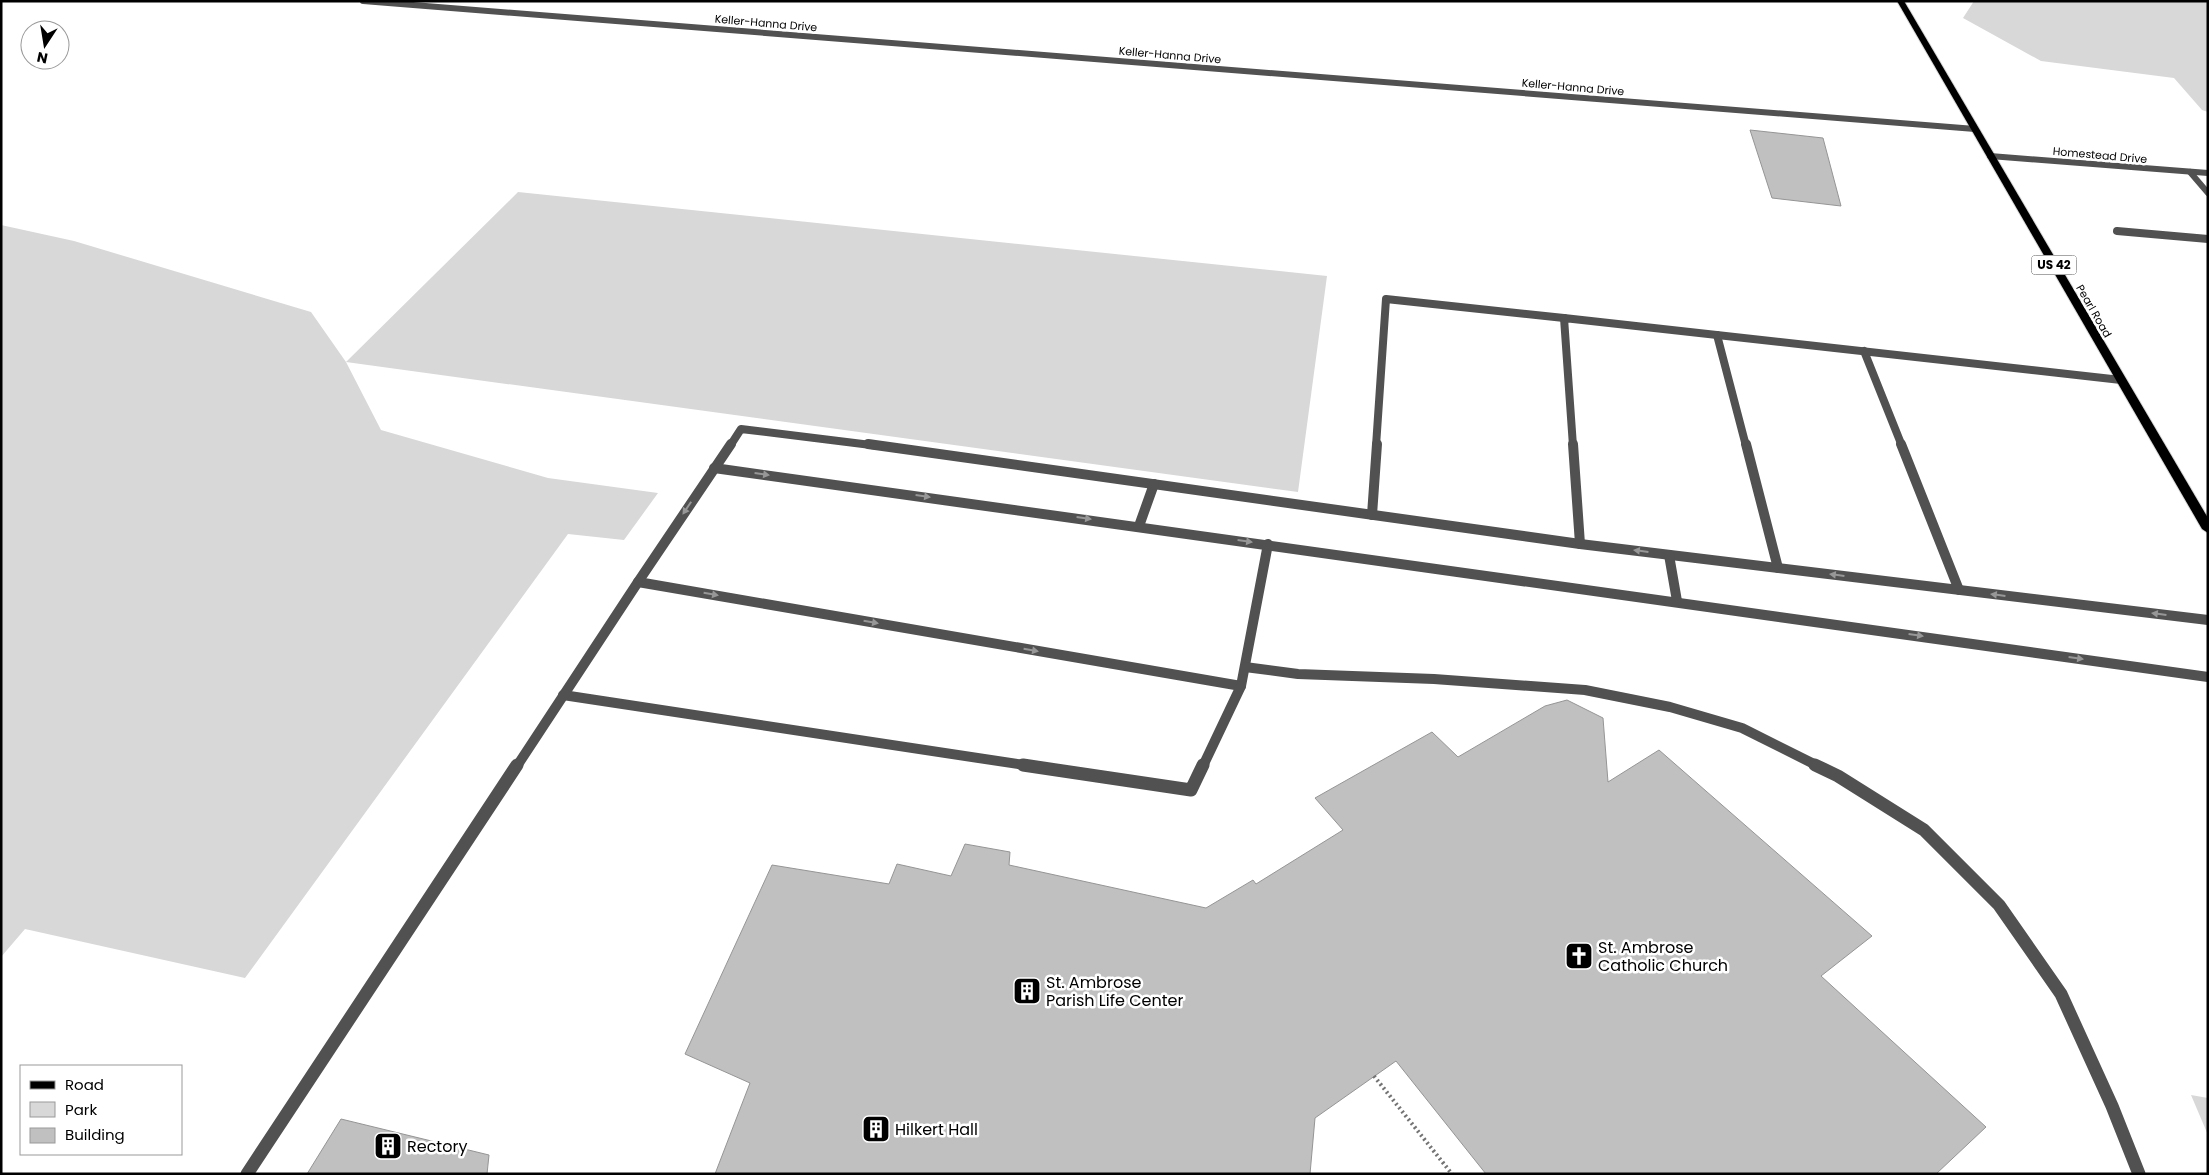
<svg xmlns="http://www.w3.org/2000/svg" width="2209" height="1175" font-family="Poppins,sans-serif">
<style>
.green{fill:#d8d8d8}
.building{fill:#c0c0c0;stroke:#959595}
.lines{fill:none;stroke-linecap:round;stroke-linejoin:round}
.primary-casing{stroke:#dbdbdb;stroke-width:2}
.path{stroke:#737373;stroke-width:4;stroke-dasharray:2 3;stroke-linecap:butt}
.service-far3{stroke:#515151;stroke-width:6}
.service-far2{stroke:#515151;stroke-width:8}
.service-far1{stroke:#515151;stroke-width:10}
.service{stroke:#515151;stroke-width:13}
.minor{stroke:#515151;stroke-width:6}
.primary{fill:#000;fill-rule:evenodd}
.oneway{fill:#979797}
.labels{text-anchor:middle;stroke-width:5;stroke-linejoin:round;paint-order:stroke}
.far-street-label{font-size:11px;fill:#000;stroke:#fff}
.shield{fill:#fff;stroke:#4c4c4c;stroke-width:1}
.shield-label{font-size:12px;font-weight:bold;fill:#000}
.near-poi-label{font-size:16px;fill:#000;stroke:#fff;text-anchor:start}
</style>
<rect width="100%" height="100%" fill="#fff"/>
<g class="green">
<polygon points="1974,1 2208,1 2208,112 2202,110 2174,78 2041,61 1963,18"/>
<polygon points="518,192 1327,276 1298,492 346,362 381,430 548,478 658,493 624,540 568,534 245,978 25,929 1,957 1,225 74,241 311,312 346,362"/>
<polygon points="2191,1095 2208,1098 2208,1135"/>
</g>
<g class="building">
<polygon points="1750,130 1823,138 1841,206 1772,198"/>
<polygon points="1567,700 1603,718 1608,782 1659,750 1872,936 1821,976 1986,1127 1936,1174 1486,1174 1396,1061 1315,1118 1310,1174 715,1174 750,1083 685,1054 772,865 889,884 897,864 951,876 965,844 1010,852 1009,865 1206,908 1253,880 1256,884 1343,830 1315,798 1432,732 1458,757 1545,706"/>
<polygon points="341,1119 489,1155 487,1174 307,1174"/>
</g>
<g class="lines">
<defs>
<polygon id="primary" points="1897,1 1904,1 2208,518 2208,533 2202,529"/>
</defs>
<use href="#primary" class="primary-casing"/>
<polyline class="path" points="1374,1076 1452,1174"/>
<polyline class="service-far3" points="2190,172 2208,193"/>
<g class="service-far2">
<polyline points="2117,231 2208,239"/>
<polyline points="1717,335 1746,446"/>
<polyline points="1864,351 1902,446"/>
<polyline points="730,446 741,429 879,446"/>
<polyline points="1376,446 1386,299 1564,318"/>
<polyline points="1573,446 1564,318 2121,380"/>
</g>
<g class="service-far1">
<polyline points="731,444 638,582 1241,686 1268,544"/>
<polyline points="868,444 1580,544 2208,620"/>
<polyline points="1573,444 1580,544"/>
<polyline points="1746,444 1778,568"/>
<polyline points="1901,444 1959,590"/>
<polyline points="714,468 2208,677"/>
<polyline points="1372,515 1377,444"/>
<polyline points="1139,526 1154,484"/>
<polyline points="1669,555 1677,601"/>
<polyline points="1245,667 1298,674 1434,679 1585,690 1670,707 1742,728 1818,766"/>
<polyline points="563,695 1031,766"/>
<polyline points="517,766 638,582"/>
<polyline points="1203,766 1241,686"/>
</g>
<g class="service">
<polyline points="1023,765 1191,790 1203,765"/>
<polyline points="1815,765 1838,776 1924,830 1999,905 2061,994 2112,1106 2139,1174"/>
<polyline points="247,1174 517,765"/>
</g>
<g class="minor">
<polyline points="363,1 1975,129"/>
<polyline points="1990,156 2208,173"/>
</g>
<use href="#primary" class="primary"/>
</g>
<defs><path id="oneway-solid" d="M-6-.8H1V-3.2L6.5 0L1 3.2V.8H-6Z" transform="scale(1.25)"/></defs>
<g class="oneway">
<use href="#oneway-solid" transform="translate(762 474) rotate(8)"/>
<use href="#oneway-solid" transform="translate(923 496) rotate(8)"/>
<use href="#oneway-solid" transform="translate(687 508) rotate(124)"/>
<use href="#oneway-solid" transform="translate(1084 518) rotate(8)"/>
<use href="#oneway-solid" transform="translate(1245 541) rotate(8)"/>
<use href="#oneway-solid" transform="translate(1641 551) rotate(-173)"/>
<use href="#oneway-solid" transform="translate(1837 575) rotate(-173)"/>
<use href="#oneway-solid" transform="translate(711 594) rotate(10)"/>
<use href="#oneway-solid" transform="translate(1998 595) rotate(-173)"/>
<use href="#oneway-solid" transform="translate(2159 614) rotate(-173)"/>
<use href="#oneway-solid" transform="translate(871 622) rotate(10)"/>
<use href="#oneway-solid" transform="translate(1916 635) rotate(8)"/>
<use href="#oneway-solid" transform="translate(1031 650) rotate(10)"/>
<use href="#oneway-solid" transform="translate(2076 658) rotate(8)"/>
</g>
<defs>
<symbol id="church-square" viewBox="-11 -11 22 22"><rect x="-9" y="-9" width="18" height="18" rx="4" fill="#000" stroke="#fff"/><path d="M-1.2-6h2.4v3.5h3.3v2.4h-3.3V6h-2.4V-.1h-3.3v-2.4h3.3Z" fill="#fff"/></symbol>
<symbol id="building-square" viewBox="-11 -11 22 22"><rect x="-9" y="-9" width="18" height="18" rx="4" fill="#000" stroke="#fff"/><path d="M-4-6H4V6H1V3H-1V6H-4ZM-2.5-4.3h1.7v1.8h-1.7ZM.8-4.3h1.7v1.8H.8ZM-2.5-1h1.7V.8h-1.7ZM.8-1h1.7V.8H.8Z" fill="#fff"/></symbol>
</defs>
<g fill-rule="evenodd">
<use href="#church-square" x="1563" y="940" width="32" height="32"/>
<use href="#building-square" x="1011" y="975" width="32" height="32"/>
<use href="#building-square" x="860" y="1113" width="32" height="32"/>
<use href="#building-square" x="372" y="1130" width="32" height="32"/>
</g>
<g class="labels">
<g class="far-street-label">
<text transform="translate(766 23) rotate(5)" y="4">Keller-Hanna Drive</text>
<text transform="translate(1170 55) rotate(5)" y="4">Keller-Hanna Drive</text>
<text transform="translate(1573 87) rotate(5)" y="4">Keller-Hanna Drive</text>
<text transform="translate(2100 155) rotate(5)" y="4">Homestead Drive</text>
<text transform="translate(2094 311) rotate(60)" y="4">Pearl Road</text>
</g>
<rect class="shield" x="2031.5" y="255.5" width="45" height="19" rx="4"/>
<g class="shield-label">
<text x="2054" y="269">US 42</text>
</g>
<g class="near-poi-label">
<text x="1598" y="953">St. Ambrose<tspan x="1598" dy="18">Catholic Church</tspan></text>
<text x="1046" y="988">St. Ambrose<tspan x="1046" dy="18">Parish Life Center</tspan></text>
<text x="895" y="1135">Hilkert Hall</text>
<text x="407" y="1152">Rectory</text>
</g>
</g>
<rect width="2209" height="1175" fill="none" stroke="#000000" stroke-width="5"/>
<rect x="20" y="1065" width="162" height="90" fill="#ffffff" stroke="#999999"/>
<rect x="30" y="1081" width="25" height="8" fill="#000000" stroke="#999999"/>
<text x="65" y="1090" font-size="15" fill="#000000">Road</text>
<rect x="30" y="1102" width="25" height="15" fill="#d8d8d8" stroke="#999999"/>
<text x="65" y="1115" font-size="15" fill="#000000">Park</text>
<rect x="30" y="1128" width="25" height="15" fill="#c0c0c0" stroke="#999999"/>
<text x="65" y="1140" font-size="15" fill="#000000">Building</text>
<g transform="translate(45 45) rotate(192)"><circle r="24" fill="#ffffff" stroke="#999999"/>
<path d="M0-4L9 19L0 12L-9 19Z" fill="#000000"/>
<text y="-8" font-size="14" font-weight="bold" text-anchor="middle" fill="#000000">N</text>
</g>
</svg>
